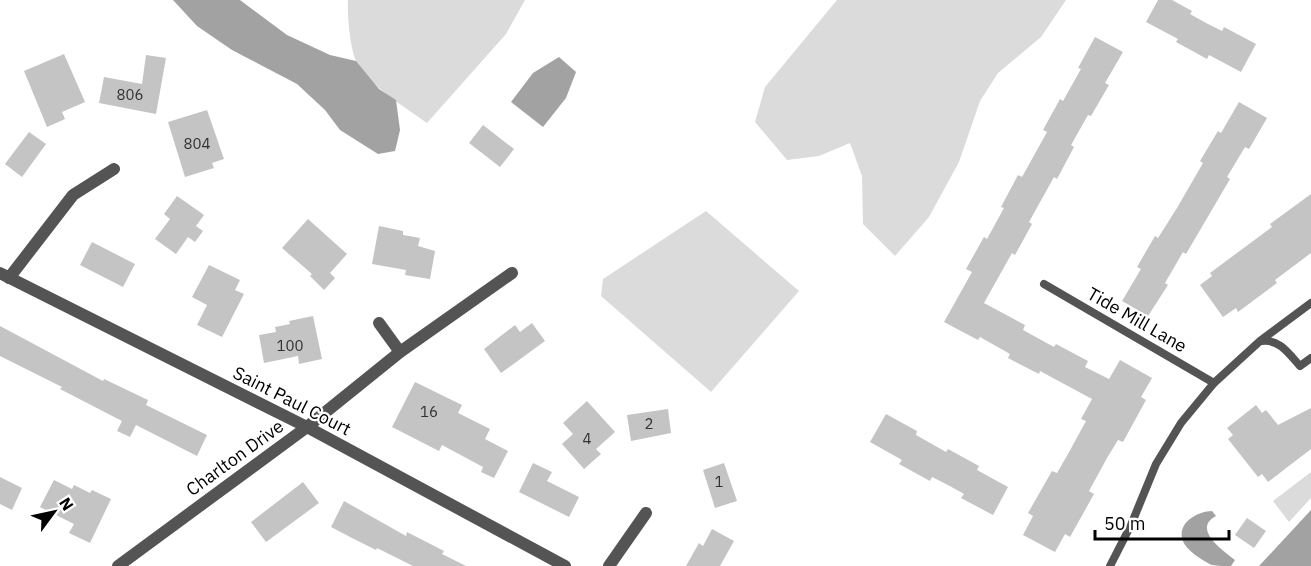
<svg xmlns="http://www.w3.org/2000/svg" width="1311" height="566" font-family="'IBM Plex Sans',sans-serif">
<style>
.green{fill:#dbdbdb}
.water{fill:#a2a2a2}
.building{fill:#c4c4c4}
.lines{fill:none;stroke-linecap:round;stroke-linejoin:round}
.service{stroke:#545454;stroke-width:8}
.minor{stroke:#545454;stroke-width:12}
.labels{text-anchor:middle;stroke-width:4.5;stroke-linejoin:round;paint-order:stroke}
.number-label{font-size:15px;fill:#313131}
.street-label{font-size:18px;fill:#000;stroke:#fff}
</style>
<rect width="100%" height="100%" fill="#fff"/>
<g class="green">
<path d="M348 0H525L506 34 427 123C405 107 368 85 356 61 350 47 347 15 348 0Z"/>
<polygon points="837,0 1066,0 1041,37 998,73 980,101 959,162 929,217 895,256 863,224 862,176 850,143 819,156 787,160 755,122 765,87"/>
<polygon points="706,211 799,291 711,392 601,296 603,279"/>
<polygon points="1311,472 1311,498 1289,522 1273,501"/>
</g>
<g class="water">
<polygon points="173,0 240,0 287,35 330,55 356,61 379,89 396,100 400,130 395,151 378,154 340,130 325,110 297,84 232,50 197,26"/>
<polygon points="559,57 576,72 566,98 543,127 511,102 533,73"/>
<polygon points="1311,510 1311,566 1259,566"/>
<path d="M1212 511 1216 516C1191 529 1225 552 1235 560L1231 566C1226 566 1217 566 1212 565 1203 561 1186 550 1183 541 1176 523 1198 511 1212 511Z"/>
</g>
<g class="building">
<polygon points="1158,0 1172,0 1192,11 1190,14 1206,23 1222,31 1224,27 1256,44 1241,72 1209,55 1207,59 1176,42 1178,39 1146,22"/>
<polygon points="1095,37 1123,52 1105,83 1109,85 1091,116 1088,115 1071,145 1074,147 1057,179 1054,177 1029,222 1032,224 1015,255 1012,253 984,303 1025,325 1023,330 1054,347 1056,344 1088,361 1085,367 1109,379 1120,360 1152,378 1141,397 1146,400 1123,442 1118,440 1107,458 1089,491 1094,494 1070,537 1065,534 1055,552 1023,535 1033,516 1028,513 1052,471 1057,473 1068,454 1086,421 1081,419 1092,399 1040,371 1039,374 1008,358 1010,354 980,337 978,340 944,322 972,272 966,269 984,237 987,239 1004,208 1001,207 1018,175 1022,177 1047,132 1043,130 1060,99 1063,101 1081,69 1078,68"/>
<polygon points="64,54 85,102 62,112 65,119 47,127 24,71"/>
<polygon points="146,55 166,58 156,114 99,103 104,77 142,84"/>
<polygon points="1239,102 1267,118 1249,149 1245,147 1227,177 1230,179 1186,254 1183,252 1165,283 1168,285 1148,316 1122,301 1141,269 1137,267 1155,236 1158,238 1177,208 1203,163 1200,161 1218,131 1221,133"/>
<polygon points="207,110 224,159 212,163 214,168 185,177 168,122"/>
<polygon points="483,125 514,149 500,167 469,143"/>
<polygon points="29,132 46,144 22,177 5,164"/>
<polygon points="1311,194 1311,253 1275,280 1277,283 1238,312 1236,308 1223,317 1200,285 1212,276 1210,273 1272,227 1270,224"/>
<polygon points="177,196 204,215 196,226 203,231 195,242 188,237 176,254 155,239 170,219 164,214"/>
<polygon points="308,219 347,254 330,273 335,278 324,290 310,276 312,274 282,248"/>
<polygon points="379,226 403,231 403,235 420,238 418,246 435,251 430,279 405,275 406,270 372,264"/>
<polygon points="92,242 135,264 123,287 80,265"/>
<polygon points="209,265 240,280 235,290 244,294 222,337 197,325 207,305 192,297"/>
<polygon points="313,316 322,359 299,364 298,356 264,363 259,335 276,332 275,327 290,324 289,321"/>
<polygon points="532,323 545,341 501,373 484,349 515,325 520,332"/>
<polygon points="0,326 103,381 104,379 148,400 146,405 207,435 197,456 136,425 130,437 117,431 122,421 60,389 62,387 0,356"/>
<polygon points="415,382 462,405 458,413 490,429 485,439 508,451 494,478 481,472 483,467 442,445 439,451 392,427"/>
<polygon points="587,401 615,432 596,449 601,454 584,469 562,444 573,434 563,423"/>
<polygon points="1256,405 1262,413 1266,410 1278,425 1311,408 1311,449 1268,482 1262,474 1258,477 1228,439 1233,435 1227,428"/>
<polygon points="668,409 671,433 631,441 627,415"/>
<polygon points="886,414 917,431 916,435 946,452 948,449 979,466 977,470 1008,487 993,515 961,498 964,494 948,485 932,477 930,481 899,464 902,460 870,442"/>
<polygon points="533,463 552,472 547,481 579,497 569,517 519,492"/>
<polygon points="724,463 737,501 715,508 703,470"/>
<polygon points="0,477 22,488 12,510 0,504"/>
<polygon points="54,480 72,489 74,485 90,493 92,490 111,499 90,543 69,533 74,524 40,507"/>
<polygon points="303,482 319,503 266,542 251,522"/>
<polygon points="344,501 406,536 407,532 444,551 442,554 466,566 413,566 377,548 376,550 352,538 331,527"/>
<polygon points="1247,518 1266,531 1254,548 1235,535"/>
<polygon points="712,529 734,541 720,566 686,566 699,543 703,546"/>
</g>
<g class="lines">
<g class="service">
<polyline points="1044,284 1214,383 1181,423 1156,464 1131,525 1110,566"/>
<path d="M1262 341C1280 339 1289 354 1300 366L1311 358"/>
<polyline points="1214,383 1260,341 1311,303"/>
</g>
<g class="minor">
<polyline points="0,273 307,427 565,566"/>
<polyline points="9,278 73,195 114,169"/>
<polyline points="379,323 400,352"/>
<polyline points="118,566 307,427 400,352 512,273"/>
<polyline points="609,566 646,513"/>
</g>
</g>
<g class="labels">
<g class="number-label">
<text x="130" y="100">806</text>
<text x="197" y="149">804</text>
<text x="290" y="351">100</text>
<text x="429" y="417">16</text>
<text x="649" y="429">2</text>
<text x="587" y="444">4</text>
<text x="719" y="487">1</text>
</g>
<g class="street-label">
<text transform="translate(1137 320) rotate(30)" y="6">Tide Mill Lane</text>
<text transform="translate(292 401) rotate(27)" y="6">Saint Paul Court</text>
<text transform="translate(235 458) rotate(-36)" y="6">Charlton Drive</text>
</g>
</g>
<g transform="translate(54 512) rotate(57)" stroke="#ffffff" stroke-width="4.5" paint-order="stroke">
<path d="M0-4.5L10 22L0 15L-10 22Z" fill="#000000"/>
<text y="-9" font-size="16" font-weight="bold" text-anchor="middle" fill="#000000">N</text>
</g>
<path d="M1095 530v9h134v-9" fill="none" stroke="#000000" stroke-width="3"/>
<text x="1104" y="530" font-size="18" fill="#000000" stroke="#ffffff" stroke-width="4.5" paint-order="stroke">50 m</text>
</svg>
